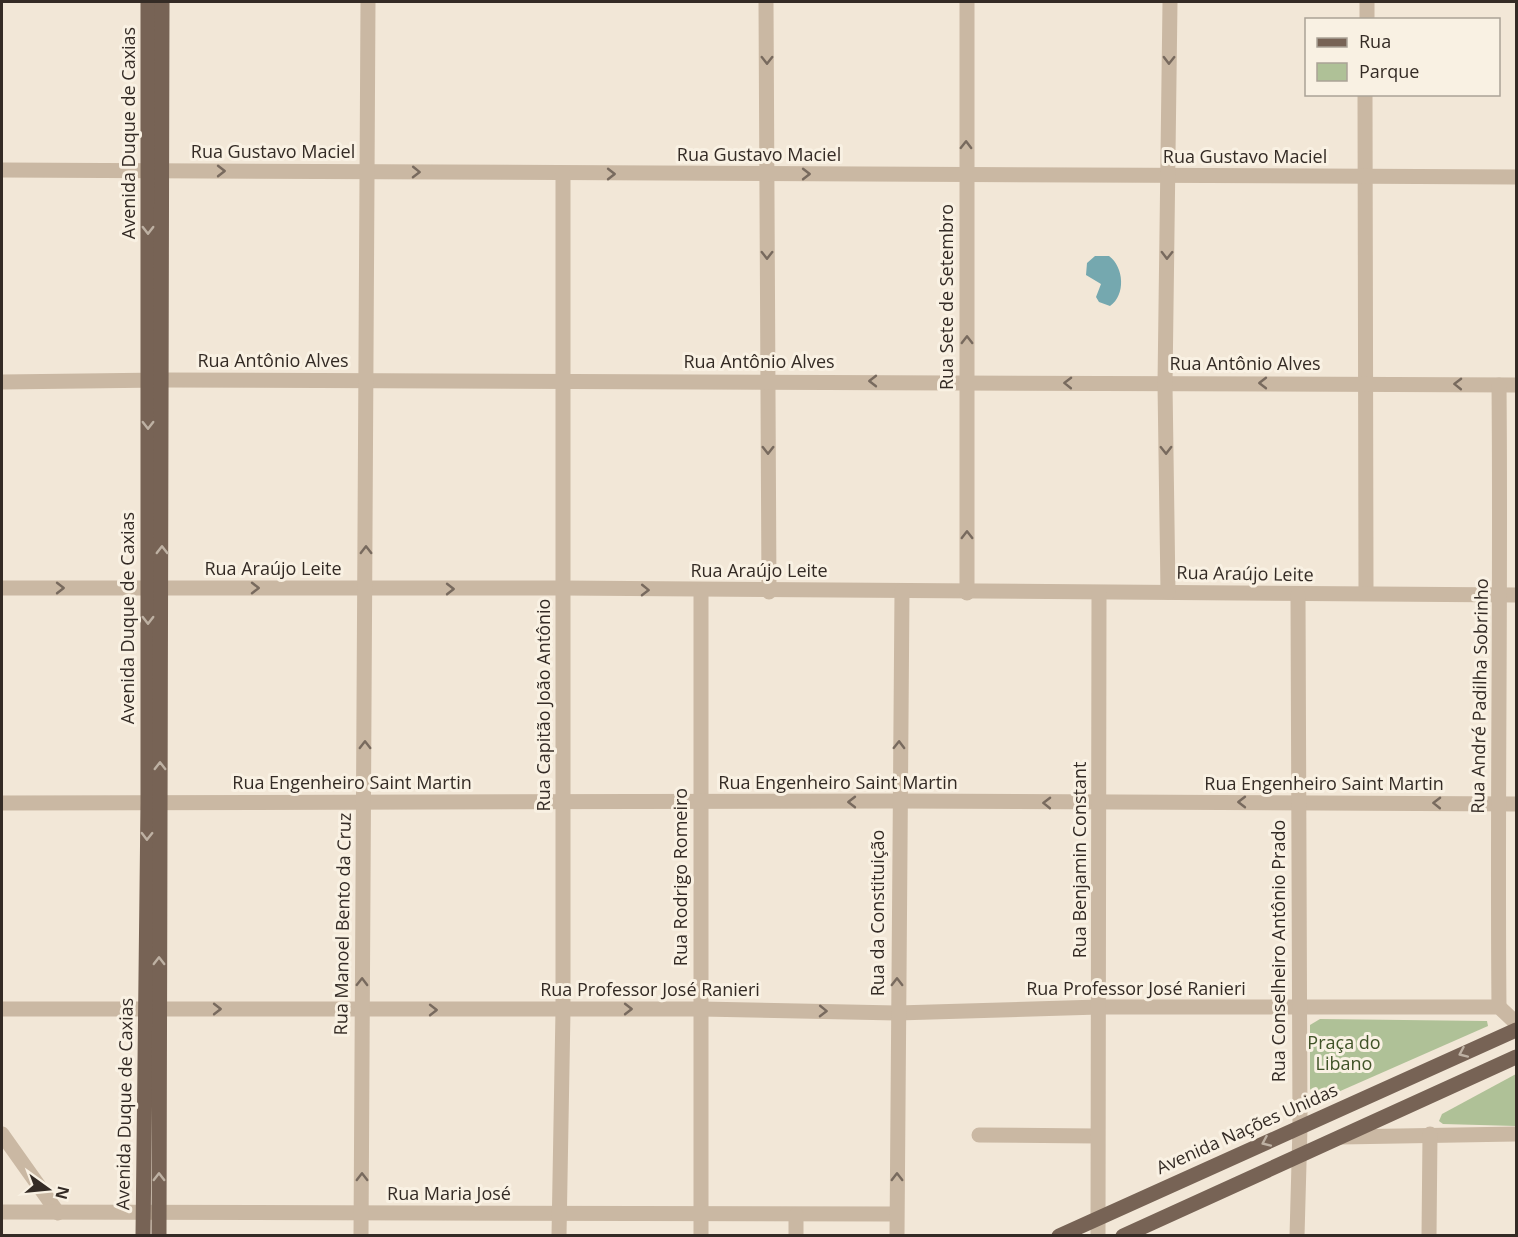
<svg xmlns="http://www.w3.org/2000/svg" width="1518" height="1237" font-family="'Open Sans',sans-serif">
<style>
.green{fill:#afc197}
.water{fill:#75a8af}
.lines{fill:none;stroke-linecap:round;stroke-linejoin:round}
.minor{stroke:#cab8a3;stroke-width:15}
.major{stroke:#776355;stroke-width:15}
.oneway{stroke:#786a5e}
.oneway2{stroke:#beb1a3}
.labels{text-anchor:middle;stroke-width:6;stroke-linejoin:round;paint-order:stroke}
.street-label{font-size:18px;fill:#342b25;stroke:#f9f1e3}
.park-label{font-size:18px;fill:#405328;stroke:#f9f1e3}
</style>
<rect width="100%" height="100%" fill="#f2e7d7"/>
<g class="green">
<polygon points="1320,1019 1487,1021 1488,1026 1329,1096 1316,1094 1310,1089 1310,1025"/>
<polygon points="1516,1074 1516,1126 1443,1124 1439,1121 1442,1114"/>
</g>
<path class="water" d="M1095 256H1109C1124 267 1126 295 1110 306L1099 302 1096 297 1101 284 1086 275 1087 263Z"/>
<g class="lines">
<g class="minor">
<polyline points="766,2 769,592"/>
<polyline points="1367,20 1367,2"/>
<polyline points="1365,94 1366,593"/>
<polyline points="2,170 1516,177"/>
<polyline points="2,382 163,380 1516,385"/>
<polyline points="2,588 563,588 1516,595"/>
<polyline points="701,591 701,1236"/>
<polyline points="1168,592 1165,384 1170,2"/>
<polyline points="967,593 967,2"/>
<polyline points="2,803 898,801 1516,804"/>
<path d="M1499 1007C1497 799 1501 592 1499 385"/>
<polyline points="2,1009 701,1009 897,1013 1099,1007 1499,1007 1516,1023"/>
<polyline points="2,1134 58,1213"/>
<polyline points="979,1135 1096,1136"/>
<polyline points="1341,1137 1516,1134"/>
<polyline points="2,1212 896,1214"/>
<polyline points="796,1215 796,1236"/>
<polyline points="361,1236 368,2"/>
<polyline points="559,1236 563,1010 563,174"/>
<polyline points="897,1236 902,591"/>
<polyline points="1098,1236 1099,593"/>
<polyline points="1297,1236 1300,1127 1298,595"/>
<polyline points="1429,1236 1430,1134"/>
</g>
<g class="major">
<polyline points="143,1236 148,803 148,2"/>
<polyline points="159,1236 162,2"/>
<polyline points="1059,1236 1516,1030"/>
<polyline points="1123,1236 1516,1057"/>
</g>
</g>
<defs><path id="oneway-chevron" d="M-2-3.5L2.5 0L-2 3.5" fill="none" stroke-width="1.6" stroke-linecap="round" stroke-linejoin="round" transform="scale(1.5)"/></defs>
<g class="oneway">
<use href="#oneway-chevron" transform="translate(767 60) rotate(90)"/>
<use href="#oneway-chevron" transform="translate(1169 60) rotate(91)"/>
<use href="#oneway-chevron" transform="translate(966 145) rotate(-89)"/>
<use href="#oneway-chevron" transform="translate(221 171)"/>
<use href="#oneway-chevron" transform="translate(416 172) rotate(1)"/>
<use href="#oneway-chevron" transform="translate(611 174)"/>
<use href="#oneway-chevron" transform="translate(806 174)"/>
<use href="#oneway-chevron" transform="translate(767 255) rotate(90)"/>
<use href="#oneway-chevron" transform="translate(1167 255) rotate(91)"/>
<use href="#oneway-chevron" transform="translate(967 340) rotate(-90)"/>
<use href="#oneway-chevron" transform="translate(873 381) rotate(-180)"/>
<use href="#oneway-chevron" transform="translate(1068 383) rotate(-179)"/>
<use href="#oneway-chevron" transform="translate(1263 383) rotate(180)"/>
<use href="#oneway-chevron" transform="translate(1458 384) rotate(-179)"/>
<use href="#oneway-chevron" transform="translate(768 450) rotate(90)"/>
<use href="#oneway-chevron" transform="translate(1166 450) rotate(89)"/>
<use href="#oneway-chevron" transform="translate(967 535) rotate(-90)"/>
<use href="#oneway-chevron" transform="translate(366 550) rotate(-90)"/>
<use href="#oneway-chevron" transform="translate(60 588)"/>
<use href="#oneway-chevron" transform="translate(255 588)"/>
<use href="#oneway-chevron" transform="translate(450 589)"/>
<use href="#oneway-chevron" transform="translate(645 590) rotate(1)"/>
<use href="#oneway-chevron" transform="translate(365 745) rotate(-90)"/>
<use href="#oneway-chevron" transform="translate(899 745) rotate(-89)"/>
<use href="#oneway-chevron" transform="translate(852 802) rotate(180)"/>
<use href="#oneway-chevron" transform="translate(1242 802) rotate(180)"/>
<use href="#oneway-chevron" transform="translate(1047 803) rotate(-179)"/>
<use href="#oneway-chevron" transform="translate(1437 803) rotate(-179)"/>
<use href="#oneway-chevron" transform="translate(362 982) rotate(-89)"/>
<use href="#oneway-chevron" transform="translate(897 982) rotate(-90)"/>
<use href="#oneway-chevron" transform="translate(217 1009)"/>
<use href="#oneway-chevron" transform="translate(628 1009)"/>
<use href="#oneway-chevron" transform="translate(433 1010)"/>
<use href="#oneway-chevron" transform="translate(823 1011) rotate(1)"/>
<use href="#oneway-chevron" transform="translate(362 1177) rotate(-90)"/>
<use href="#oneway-chevron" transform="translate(897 1177) rotate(-90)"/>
</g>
<g class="oneway2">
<use href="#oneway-chevron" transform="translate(148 230) rotate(90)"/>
<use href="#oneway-chevron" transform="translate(148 425) rotate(90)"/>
<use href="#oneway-chevron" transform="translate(162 550) rotate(-90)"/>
<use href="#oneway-chevron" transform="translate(148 620) rotate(90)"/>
<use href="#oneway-chevron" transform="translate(160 766) rotate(-90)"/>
<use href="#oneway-chevron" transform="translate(147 836) rotate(91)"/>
<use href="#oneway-chevron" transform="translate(159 961) rotate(-90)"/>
<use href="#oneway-chevron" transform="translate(1463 1053) rotate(156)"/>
<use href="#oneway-chevron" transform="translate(1266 1142) rotate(156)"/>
<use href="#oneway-chevron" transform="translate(159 1177) rotate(-90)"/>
</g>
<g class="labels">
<g class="street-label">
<text transform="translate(129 133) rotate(-90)" y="6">Avenida Duque de Caxias</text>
<text x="273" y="158">Rua Gustavo Maciel</text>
<text x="759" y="161">Rua Gustavo Maciel</text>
<text x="1245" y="163">Rua Gustavo Maciel</text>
<text transform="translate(947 297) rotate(-90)" y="6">Rua Sete de Setembro</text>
<text x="273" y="367">Rua Antônio Alves</text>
<text x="759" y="368">Rua Antônio Alves</text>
<text x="1245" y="370">Rua Antônio Alves</text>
<text x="273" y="575">Rua Araújo Leite</text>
<text x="759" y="577">Rua Araújo Leite</text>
<text transform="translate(1245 574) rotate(1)" y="6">Rua Araújo Leite</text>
<text transform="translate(128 618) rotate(-90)" y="6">Avenida Duque de Caxias</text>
<text transform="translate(1480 696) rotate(-89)" y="6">Rua André Padilha Sobrinho</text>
<text transform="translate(544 705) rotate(-90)" y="6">Rua Capitão João Antônio</text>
<text x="352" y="789">Rua Engenheiro Saint Martin</text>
<text x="838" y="789">Rua Engenheiro Saint Martin</text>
<text x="1324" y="790">Rua Engenheiro Saint Martin</text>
<text transform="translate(1080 860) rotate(-90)" y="6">Rua Benjamin Constant</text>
<text transform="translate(681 877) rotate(-90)" y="6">Rua Rodrigo Romeiro</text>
<text transform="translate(878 913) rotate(-90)" y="6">Rua da Constituição</text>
<text transform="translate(343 924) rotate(-89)" y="6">Rua Manoel Bento da Cruz</text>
<text transform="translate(1279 951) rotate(-90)" y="6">Rua Conselheiro Antônio Prado</text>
<text x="1136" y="995">Rua Professor José Ranieri</text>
<text x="650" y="996">Rua Professor José Ranieri</text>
<text transform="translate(125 1104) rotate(-89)" y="6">Avenida Duque de Caxias</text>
<text transform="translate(1247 1129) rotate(-24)" y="6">Avenida Nações Unidas</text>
<text x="449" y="1200">Rua Maria José</text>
</g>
<g class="park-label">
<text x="1344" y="1049">Praça do<tspan x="1344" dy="21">Libano</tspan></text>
</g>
</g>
<rect width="1518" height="1237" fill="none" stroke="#342b25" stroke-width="6"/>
<rect x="1305" y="18" width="195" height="78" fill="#f9f1e3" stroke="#aaa297" stroke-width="1.5"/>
<rect x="1317" y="38" width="30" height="9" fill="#776355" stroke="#aaa297" stroke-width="1.5"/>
<text x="1359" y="48" font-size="18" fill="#342b25">Rua</text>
<rect x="1317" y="63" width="30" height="18" fill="#afc197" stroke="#aaa297" stroke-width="1.5"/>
<text x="1359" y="78" font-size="18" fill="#342b25">Parque</text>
<g transform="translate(48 1189) rotate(105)" stroke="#f9f1e3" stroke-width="4.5" paint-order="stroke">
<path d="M0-4.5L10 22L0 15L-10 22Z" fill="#342b25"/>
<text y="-9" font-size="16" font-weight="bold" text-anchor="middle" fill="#342b25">N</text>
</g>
</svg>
